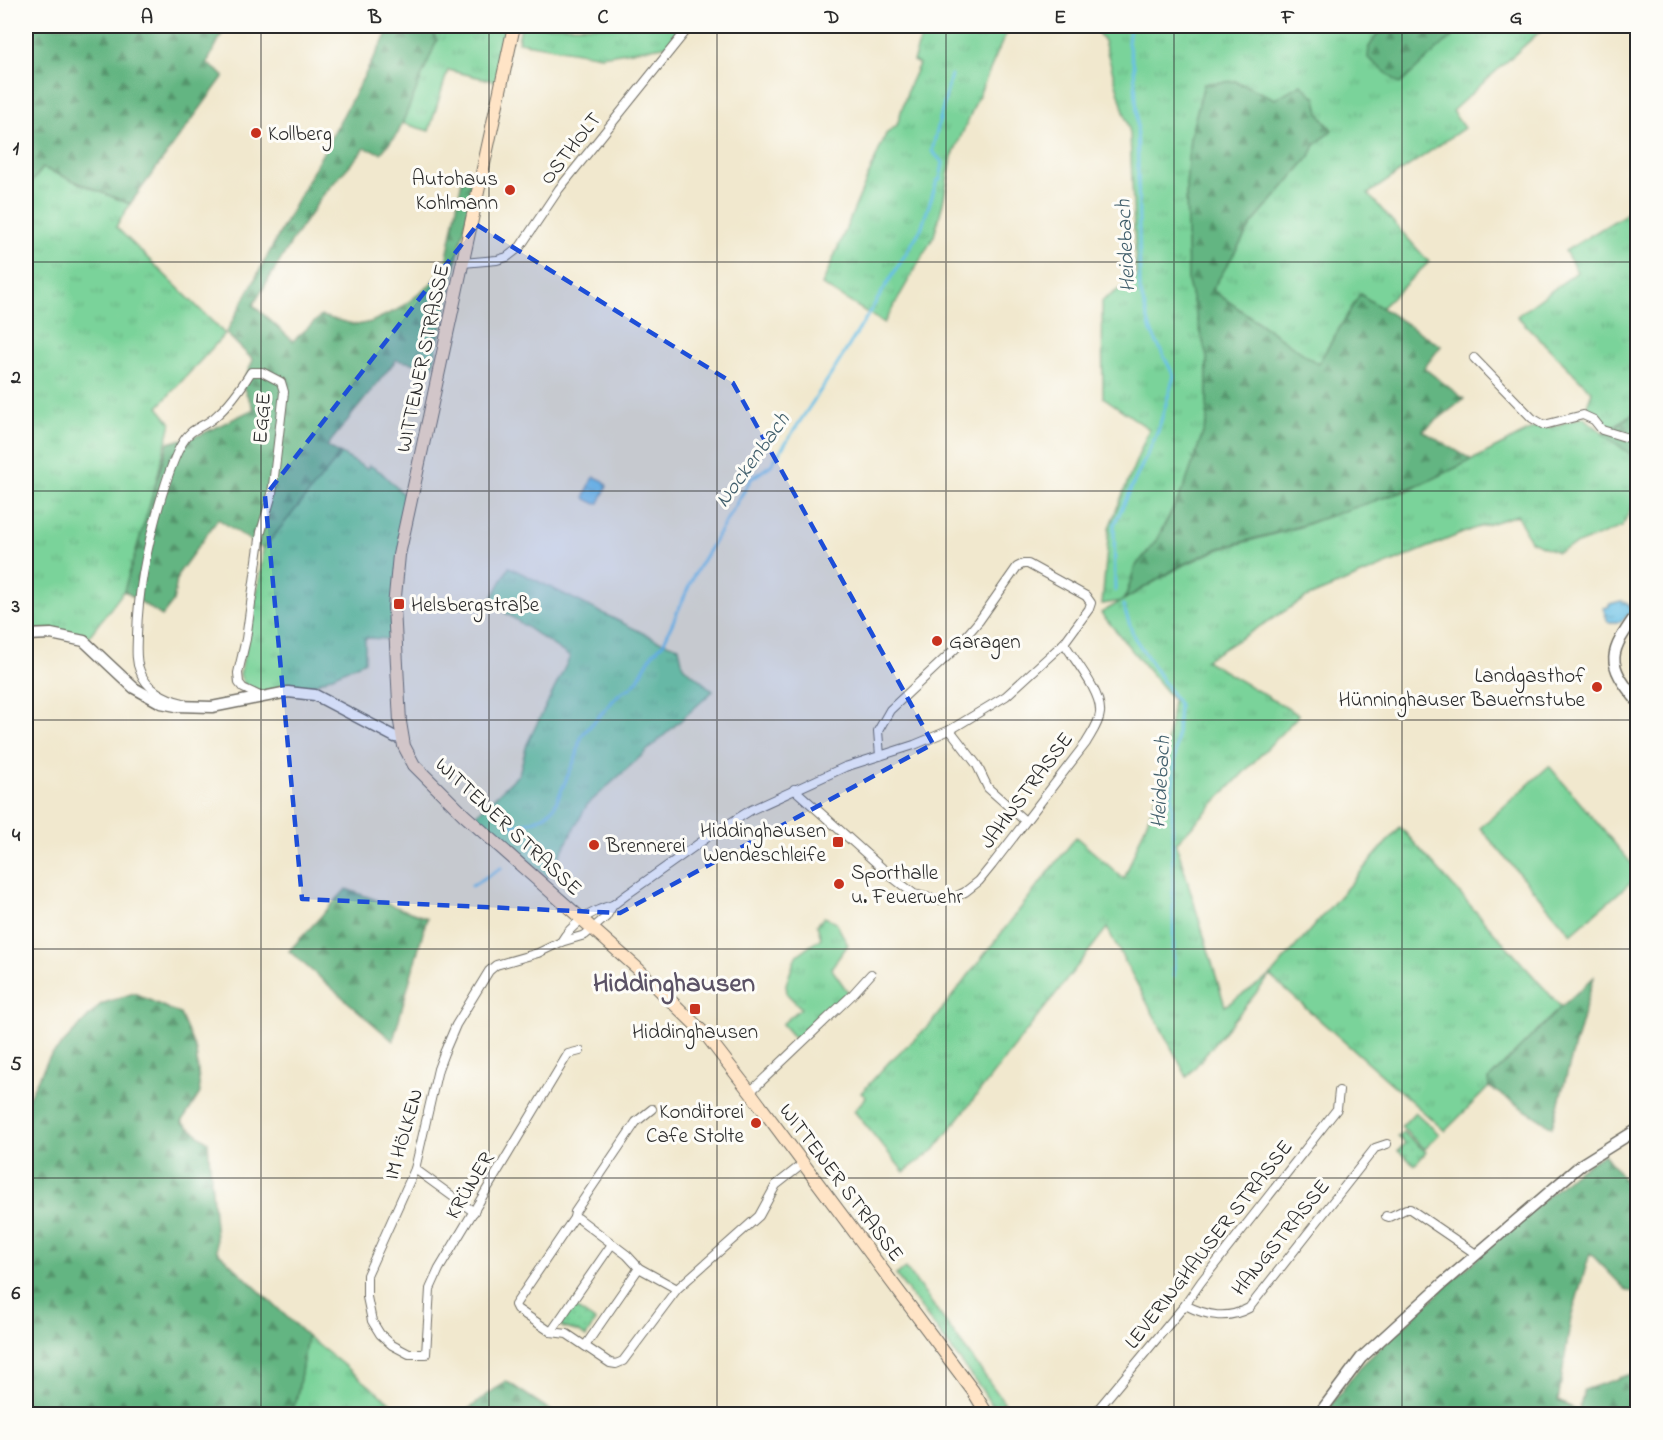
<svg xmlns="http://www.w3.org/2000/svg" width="1663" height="1440" font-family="'Indie Flower',sans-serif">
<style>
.grass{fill:url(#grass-tufts);stroke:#527f62;stroke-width:1.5}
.forest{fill:url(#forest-firs);stroke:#477056;stroke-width:1.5}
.park{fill:url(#park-dots);stroke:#527f62;stroke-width:1.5}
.pitch{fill:#7ad39a;stroke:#527f62;stroke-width:1.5}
.water{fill:url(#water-ripples);stroke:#4a7688;stroke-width:1.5}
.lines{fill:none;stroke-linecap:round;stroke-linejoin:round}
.stream{stroke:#69c0e6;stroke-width:3}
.minor-casing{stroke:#706d64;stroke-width:10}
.tertiary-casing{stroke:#706d64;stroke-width:13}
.secondary-casing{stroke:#706d64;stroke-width:14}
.minor{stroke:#fff;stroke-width:8}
.tertiary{stroke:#fff;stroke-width:10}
.secondary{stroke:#ffe4c6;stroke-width:12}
.marked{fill:#1d4ed8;fill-opacity:0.2;stroke:#1d4ed8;stroke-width:4.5;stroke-dasharray:12 8;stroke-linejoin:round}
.grid{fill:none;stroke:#2b2b2b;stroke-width:1.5;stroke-opacity:0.55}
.poi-dot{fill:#c8321e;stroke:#fdfcf7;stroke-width:2}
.labels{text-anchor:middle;stroke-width:6;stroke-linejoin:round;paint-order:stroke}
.poi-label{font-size:21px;fill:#2b2b2b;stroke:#fdfcf7;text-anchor:start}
.street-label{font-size:21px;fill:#2b2b2b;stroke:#fdfcf7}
.water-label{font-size:22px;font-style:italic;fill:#415f6c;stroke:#fdfcf7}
.district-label{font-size:27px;font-weight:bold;fill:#5b5265;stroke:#fdfcf7}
.neatline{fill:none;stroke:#2b2b2b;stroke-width:2}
.grid-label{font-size:20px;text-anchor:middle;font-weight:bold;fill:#2b2b2b}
</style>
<defs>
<pattern id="grass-tufts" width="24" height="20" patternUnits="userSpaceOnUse" patternTransform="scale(1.5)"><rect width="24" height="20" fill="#7ad39a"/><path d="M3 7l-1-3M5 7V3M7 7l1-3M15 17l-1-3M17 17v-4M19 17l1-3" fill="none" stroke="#6ab585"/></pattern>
<pattern id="forest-firs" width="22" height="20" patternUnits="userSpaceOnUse" patternTransform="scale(1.5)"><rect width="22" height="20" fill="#63b582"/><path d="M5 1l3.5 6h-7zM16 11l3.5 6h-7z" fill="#52936b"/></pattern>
<pattern id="park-dots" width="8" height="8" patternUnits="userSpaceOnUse" patternTransform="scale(1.5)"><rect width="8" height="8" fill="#7ad39a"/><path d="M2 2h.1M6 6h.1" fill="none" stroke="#6ab585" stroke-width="1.8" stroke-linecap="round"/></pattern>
<pattern id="water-ripples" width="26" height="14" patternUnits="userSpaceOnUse" patternTransform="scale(1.5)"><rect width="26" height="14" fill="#69c0e6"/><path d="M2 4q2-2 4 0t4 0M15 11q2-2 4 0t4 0" fill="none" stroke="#579cbb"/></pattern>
</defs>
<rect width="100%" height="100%" fill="#fdfcf7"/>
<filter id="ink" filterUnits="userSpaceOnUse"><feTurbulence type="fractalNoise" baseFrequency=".0167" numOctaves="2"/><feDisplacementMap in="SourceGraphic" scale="12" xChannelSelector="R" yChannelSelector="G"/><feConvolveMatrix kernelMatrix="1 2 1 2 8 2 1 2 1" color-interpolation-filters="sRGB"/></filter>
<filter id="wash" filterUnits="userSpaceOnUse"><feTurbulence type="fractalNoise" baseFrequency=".008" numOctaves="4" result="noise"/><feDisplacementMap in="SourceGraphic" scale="24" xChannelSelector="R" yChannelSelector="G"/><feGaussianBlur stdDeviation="1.35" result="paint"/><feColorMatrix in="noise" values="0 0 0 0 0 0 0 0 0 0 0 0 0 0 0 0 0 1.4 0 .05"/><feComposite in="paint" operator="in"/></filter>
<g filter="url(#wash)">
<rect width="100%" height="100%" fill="#f1e8ce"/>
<g class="grass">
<polygon points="430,26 509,26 498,82 448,70 429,131 402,123 436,41"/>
<polygon points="521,26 686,26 670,45 601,56 518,42"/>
<polygon points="925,26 1011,26 1003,40 952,157 943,203 934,236 884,323 822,285 886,134 897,125 909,86 919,64 913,61"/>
<polygon points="1093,26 1383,26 1369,47 1452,37 1460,26 1546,26 1452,111 1464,128 1368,194 1429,262 1381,308 1360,294 1318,364 1211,289 1252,224 1310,156 1315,145 1332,130 1319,114 1316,98 1275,99 1235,81 1204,84 1190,139 1186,185 1188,282 1207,357 1207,421 1185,486 1155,542 1135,567 1126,595 1122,601 1102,604 1109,528 1149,429 1103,397 1102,301 1136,278 1130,133 1104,41"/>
<polygon points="43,168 130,204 116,227 225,334 158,407 171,423 143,533 124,591 87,639 26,632 26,189"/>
<polygon points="1637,197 1637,411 1608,430 1593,414 1584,413 1592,392 1517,316 1577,272 1565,251 1626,214"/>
<polygon points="1583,417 1637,459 1637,499 1634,502 1622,527 1557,552 1530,541 1517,515 1470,530 1306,598 1205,660 1299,715 1176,843 1225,1006 1270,976 1400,827 1561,1007 1488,1080 1489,1087 1445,1131 1270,976 1187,1077 1107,928 934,1150 904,1172 854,1111 866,1097 861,1093 889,1062 929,1026 1076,837 1124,879 1162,783 1173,700 1101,613 1180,567 1217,550 1300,527 1349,508 1407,491 1472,460 1534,428 1551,427"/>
<polygon points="341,454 367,469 369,465 381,472 407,498 390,639 365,638 365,661 302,690 262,694 244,685 240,675 261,571 263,549"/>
<polygon points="509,567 657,640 679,647 683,666 713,691 587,805 548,877 475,816 519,774 527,744 570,657 490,602"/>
<polygon points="824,917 835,921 848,945 831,968 848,992 797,1041 782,1024 801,1008 787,994 786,984 796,956 821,938 817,925"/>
<polygon points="906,1268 1007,1406 997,1414 982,1390 896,1275"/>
<polygon points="307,1336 405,1414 288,1414 296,1402"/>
</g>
<g class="forest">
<polygon points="26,26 226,26 207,63 224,76 130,204 43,168 26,189"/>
<polygon points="391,26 430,26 437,40 398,133 381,153 365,148 323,195 294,238 253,305 293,341 321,316 357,325 371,322 399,309 430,285 446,263 462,180 475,181 433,367 396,360 327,446 341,454 263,549 218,519 178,574 173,602 162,616 124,591 168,443 202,434 254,409 242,385 253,360 226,333"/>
<polygon points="1383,26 1460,26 1452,36 1400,84 1368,58 1369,47"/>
<polygon points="1235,81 1275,99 1301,84 1316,98 1319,114 1332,130 1315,145 1310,156 1252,224 1212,290 1318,364 1360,294 1441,346 1424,368 1464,399 1423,431 1472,460 1433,479 1383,498 1300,526 1217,549 1180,566 1125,599 1135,567 1156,542 1185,485 1207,421 1207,357 1188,282 1186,185 1190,138 1204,84"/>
<polygon points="1637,411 1637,459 1602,433 1614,428"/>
<polygon points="346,889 427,918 393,1041 289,951"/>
<polygon points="1594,977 1552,1127 1489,1087 1488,1080 1561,1007"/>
<polygon points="134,993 180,1014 196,1051 200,1093 182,1122 208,1142 217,1251 307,1336 296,1402 288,1414 26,1414 26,1102 49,1058 101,1004"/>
<polygon points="1604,1154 1637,1196 1637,1292 1627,1291 1590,1253 1571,1318 1558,1401 1579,1411 1584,1390 1637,1372 1637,1414 1324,1414 1360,1367 1454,1279 1573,1174"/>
<polygon points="506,1381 556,1414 462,1414"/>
</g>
<g class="park">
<polygon points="1403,1132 1426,1152 1415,1165 1398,1151 1405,1143 1398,1137"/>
<polygon points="573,1306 595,1321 586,1337 579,1332 562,1327 559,1322"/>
</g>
<g class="pitch">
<polygon points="1549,766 1637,870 1637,877 1571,934 1480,828"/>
<polygon points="1415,1112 1439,1134 1425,1149 1401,1127"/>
</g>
<g class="water">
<polygon points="595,477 604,481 607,486 599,503 596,504 586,499 585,496 592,479"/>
<polygon points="1621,601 1626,602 1629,605 1630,613 1621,622 1608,622 1603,608 1608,607 1610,604"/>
</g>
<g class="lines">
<g class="stream">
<polyline points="1115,591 1114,525 1158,431 1174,376 1151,331 1140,290 1137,114 1134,66 1128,43 1130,26"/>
<polyline points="1123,605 1134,637 1179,705 1172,802 1174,976"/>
<path d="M512 826C527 824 544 819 554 807L577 755 579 743 583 734 620 693 630 688 637 681 653 653 663 644 694 575 751 479 771 465 834 370 921 229 937 181 940 179 943 163 932 151 951 75"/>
<polyline points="472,886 501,868"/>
</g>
</g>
</g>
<g filter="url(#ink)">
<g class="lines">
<defs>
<g id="minor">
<polyline points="463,263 497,260 507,257 520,247 559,189 690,26"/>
<polyline points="1474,358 1532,418 1544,425 1583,415 1594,420 1602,430 1638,441"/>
<polyline points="1638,507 1634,515 1638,521"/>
<path d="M183 703C165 699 146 689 140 671 135 660 137 646 137 635 138 586 148 541 162 495 167 479 172 462 180 447 192 424 202 430 217 415 231 403 241 388 251 372H262L281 382 284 392 272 494 261 532 246 639 238 673 239 683 243 688 262 697"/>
<polyline points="950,730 977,765 988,788 1025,821"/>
<path d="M794 789 892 877 914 894 940 900 953 898 965 892 979 881 992 865 1086 743C1091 734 1099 724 1100 713 1102 693 1075 661 1064 643"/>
<path d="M561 942C571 924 593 910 613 905"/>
<polyline points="580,1051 568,1054 439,1269 430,1289 426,1354 409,1354 392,1345 380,1334 372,1321 367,1297 367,1275 415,1169 438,1069 444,1053 456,1025 489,971 496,965 538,953 561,942 585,935 606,917 613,905 629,893 708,837 751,810 845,767 914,745 950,730 1006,696 1064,643 1089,609 1091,603 1086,596 1028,564 1023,564 1017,567 979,621 956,648 890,710 878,731 880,756"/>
<polyline points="750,1092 852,995 871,974"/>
<polyline points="415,1169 474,1212"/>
<polyline points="1386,1216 1389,1217 1406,1209 1410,1209 1476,1254"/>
<polyline points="574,1218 575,1212 636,1122 652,1109"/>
<polyline points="677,1289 639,1268 627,1255 578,1218 574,1218 515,1305 517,1309 551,1332 567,1334 610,1363 616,1364 623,1361 677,1289 759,1216 776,1185 804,1163"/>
<path d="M1185 1305C1207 1316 1227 1320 1249 1308L1375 1148 1387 1144"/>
<polyline points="551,1332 612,1244"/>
<polyline points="585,1346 639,1268"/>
<polyline points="1094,1414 1185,1305 1201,1282 1337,1109 1339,1091"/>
</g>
<g id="tertiary">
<path d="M1638 612C1609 654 1604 661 1638 702"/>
<polyline points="26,635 51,634 84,641 134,688 161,703 176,706 212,707 288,692 315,695 395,737 402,738"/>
<polyline points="1319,1414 1361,1358 1442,1284 1582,1164 1638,1129"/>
</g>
<polyline id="secondary" points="514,26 399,555 394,607 400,722 404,746 414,765 464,815 636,967 706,1035 750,1092 973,1391 987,1414"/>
</defs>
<use href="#minor" class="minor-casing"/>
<use href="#tertiary" class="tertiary-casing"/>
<use href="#secondary" class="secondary-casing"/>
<use href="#minor" class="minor"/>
<use href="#tertiary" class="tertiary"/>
<use href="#secondary" class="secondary"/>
</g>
</g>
<path class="marked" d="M477 225 733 383 933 744 620 913 302 899 265 496Z"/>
<path class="grid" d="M261 26V1414M489 26V1414M717 26V1414M946 26V1414M1174 26V1414M1402 26V1414M26 262H1638M26 491H1638M26 720H1638M26 949H1638M26 1178H1638"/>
<g class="poi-dot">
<circle cx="256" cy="133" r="6"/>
<circle cx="510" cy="190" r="6"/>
<rect x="393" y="598" width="12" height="12" rx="3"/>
<circle cx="937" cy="641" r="6"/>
<circle cx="1597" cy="687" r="6"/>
<rect x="832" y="836" width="12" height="12" rx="3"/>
<circle cx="594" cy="845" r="6"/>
<circle cx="839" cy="884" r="6"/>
<rect x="689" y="1003" width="12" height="12" rx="3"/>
<circle cx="756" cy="1123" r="6"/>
</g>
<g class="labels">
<g class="poi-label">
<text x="268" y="140">Kollberg</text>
<text x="498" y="185" text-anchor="end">Autohaus<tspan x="498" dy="24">Kohlmann</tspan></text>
<text x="411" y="611">Helsbergstraße</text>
<text x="949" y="648">Garagen</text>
<text x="1585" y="682" text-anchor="end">Landgasthof<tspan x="1585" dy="24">Hünninghauser Bauernstube</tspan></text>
<text x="826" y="837" text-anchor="end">Hiddinghausen<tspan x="826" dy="24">Wendeschleife</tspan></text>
<text x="606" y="852">Brennerei</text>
<text x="851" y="879">Sporthalle<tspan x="851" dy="24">u. Feuerwehr</tspan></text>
<text x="695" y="1038" text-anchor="middle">Hiddinghausen</text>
<text x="744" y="1118" text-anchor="end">Konditorei<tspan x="744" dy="24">Cafe Stolte</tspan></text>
</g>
<g class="street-label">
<text transform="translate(570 148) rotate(-52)" y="7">OSTHOLT</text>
<text transform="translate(422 358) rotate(-78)" y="7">WITTENER STRASSE</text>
<text transform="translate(261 418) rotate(-86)" y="7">EGGE</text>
<text transform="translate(1026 790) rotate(-53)" y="7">JAHNSTRASSE</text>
<text transform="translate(509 826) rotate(43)" y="7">WITTENER STRASSE</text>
<text transform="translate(403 1134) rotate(-74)" y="7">IM HÖLKEN</text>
<text transform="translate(842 1182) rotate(53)" y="7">WITTENER STRASSE</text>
<text transform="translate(469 1185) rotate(-59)" y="7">KRÜNER</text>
<text transform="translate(1280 1237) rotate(-51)" y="7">HANGSTRASSE</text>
<text transform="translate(1208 1244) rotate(-52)" y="7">LEVERINGHAUSER STRASSE</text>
</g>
<g class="water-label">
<text transform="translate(1124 246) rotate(-93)" y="8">Heidebach</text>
<text transform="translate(751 459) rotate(-54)" y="8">Nockenbach</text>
<text transform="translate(1159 782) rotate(-87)" y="8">Heidebach</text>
</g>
<g class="district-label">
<text x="674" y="991">Hiddinghausen</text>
</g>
</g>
<rect width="1663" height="1440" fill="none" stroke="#fdfcf7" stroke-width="66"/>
<rect x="33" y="33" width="1597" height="1374" class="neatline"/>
<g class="grid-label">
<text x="147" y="23">A</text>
<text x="375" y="23">B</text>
<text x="603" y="23">C</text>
<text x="832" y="23">D</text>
<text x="1060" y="23">E</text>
<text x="1288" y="23">F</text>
<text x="1516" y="23">G</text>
<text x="16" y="154">1</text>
<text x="16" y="383">2</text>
<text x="16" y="612">3</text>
<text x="16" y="841">4</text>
<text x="16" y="1070">5</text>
<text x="16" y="1299">6</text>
</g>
</svg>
